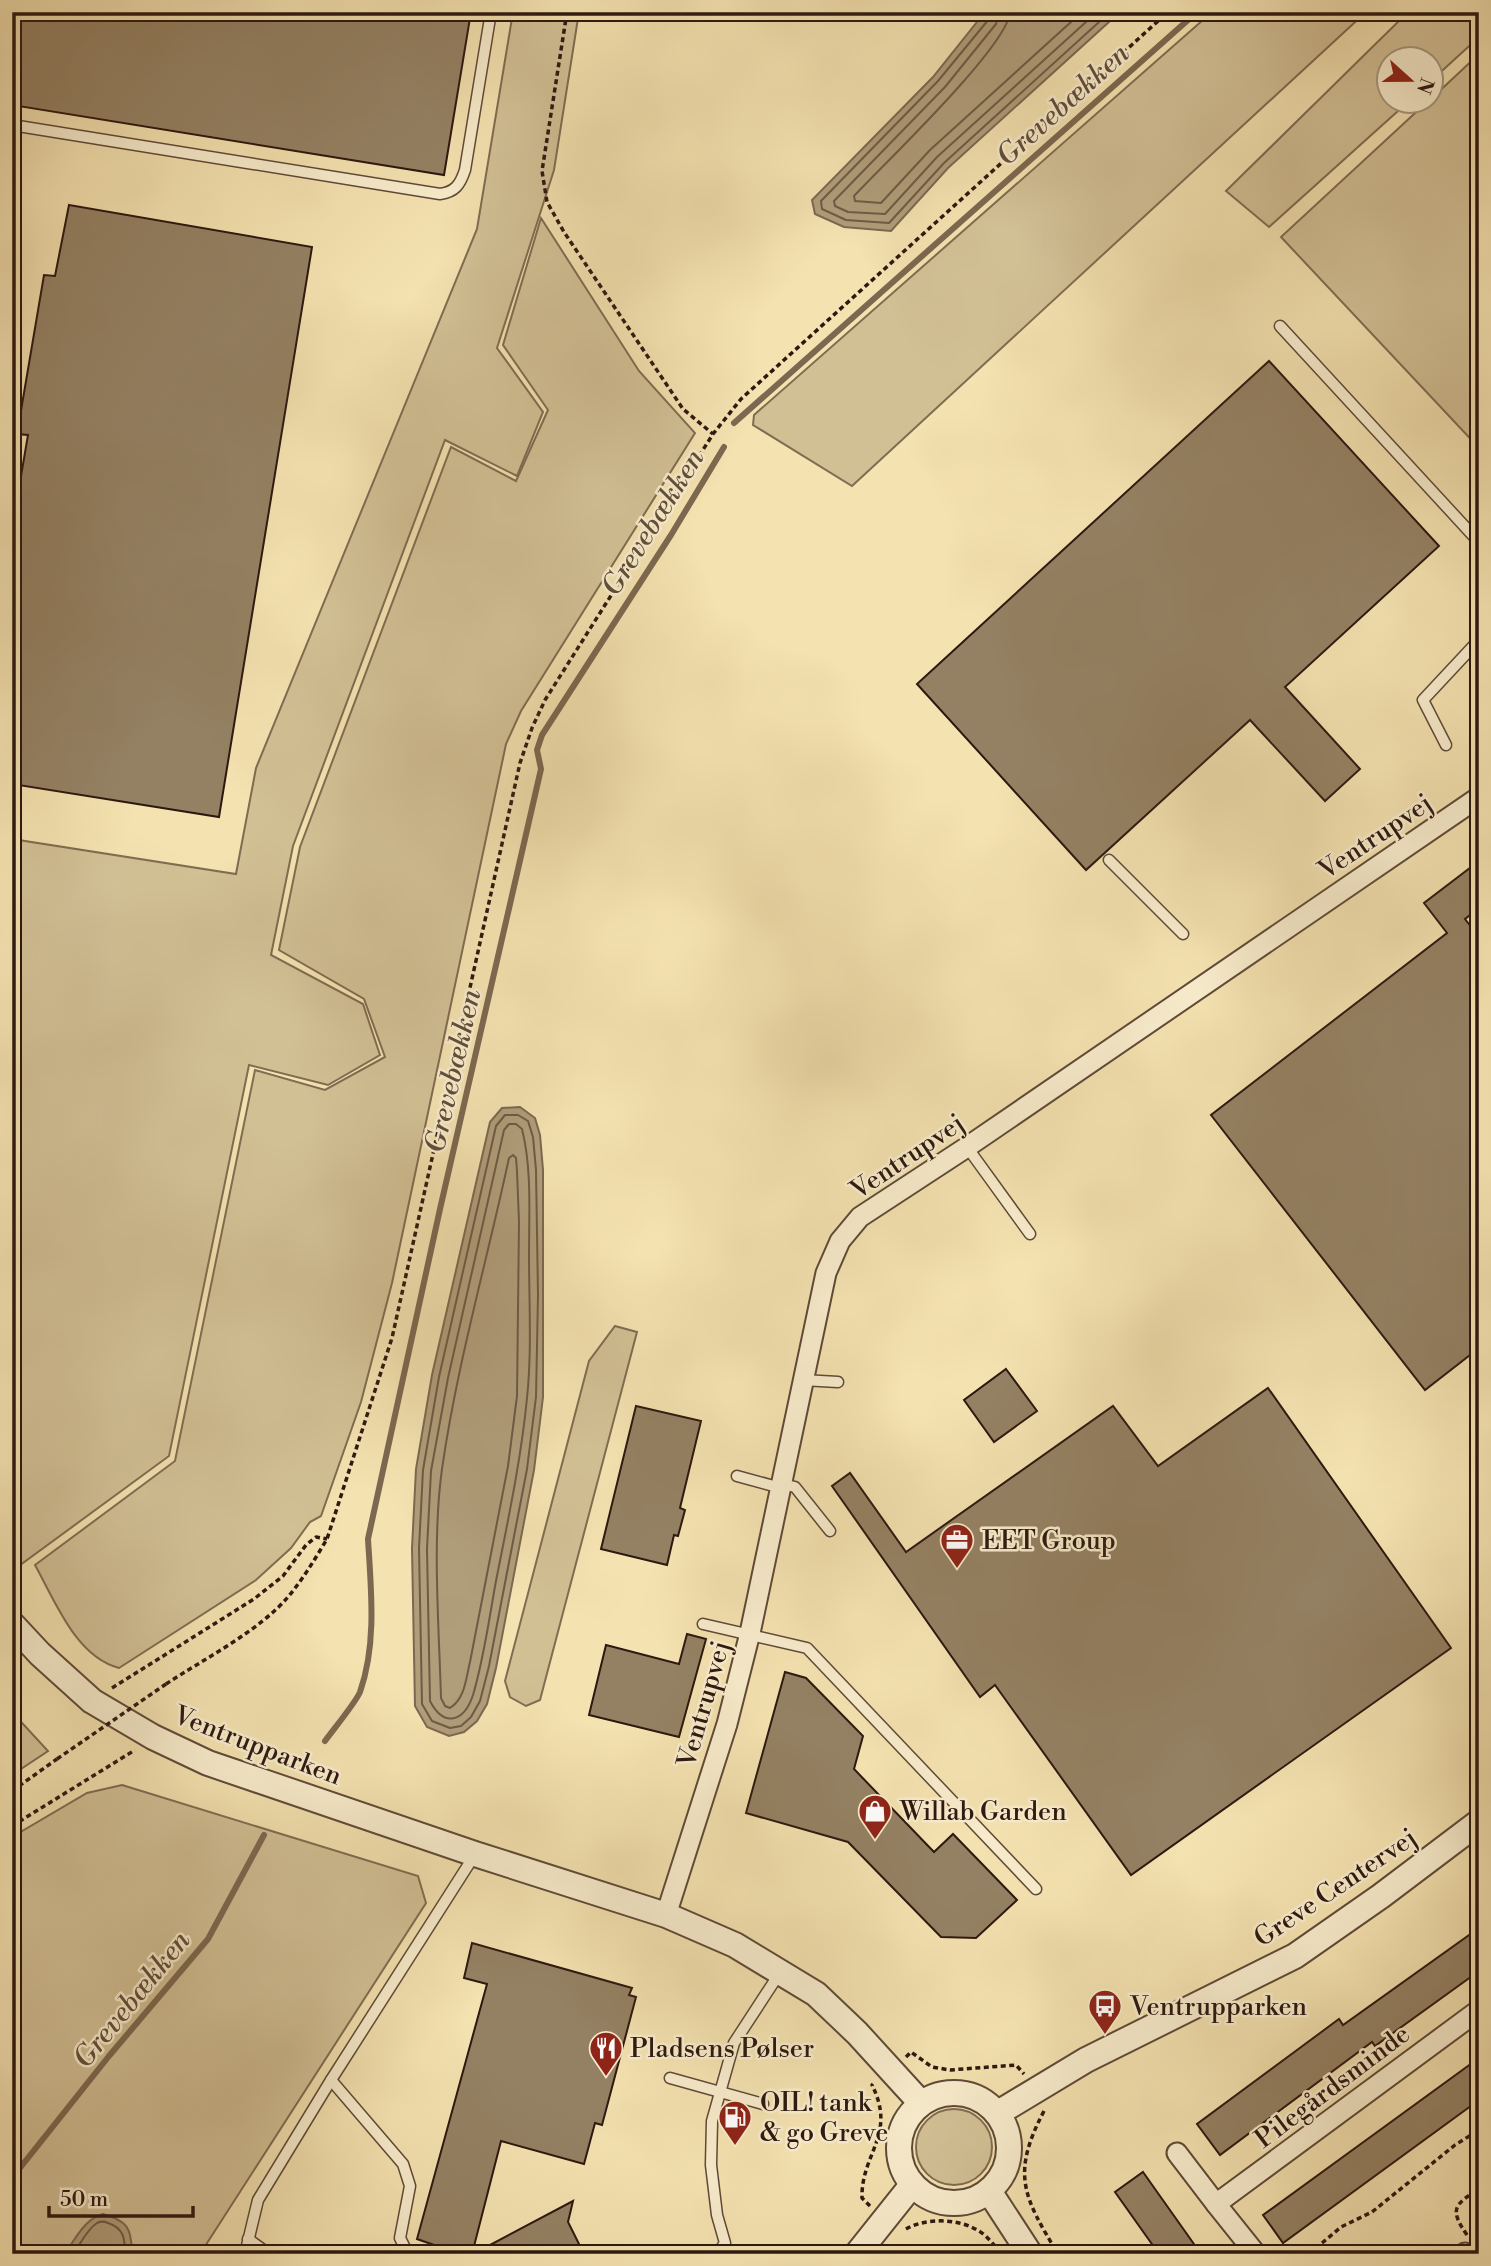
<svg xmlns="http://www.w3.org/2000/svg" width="1491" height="2266" font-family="'Libre Bodoni',serif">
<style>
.green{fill:#d2c095;stroke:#806c52;stroke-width:2}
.water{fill:#b09d7a;stroke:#7c6850;stroke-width:2}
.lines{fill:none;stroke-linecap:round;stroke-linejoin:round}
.shore{stroke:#6e5a45;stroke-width:2}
.stream{stroke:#7c6850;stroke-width:6}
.building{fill:#948163;stroke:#2d1810;stroke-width:2}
.service-casing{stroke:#5f4a38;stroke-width:13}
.minor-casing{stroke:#5f4a38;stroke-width:23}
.tertiary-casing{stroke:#5f4a38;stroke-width:28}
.path{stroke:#2d1810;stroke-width:3.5;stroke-dasharray:5 3.5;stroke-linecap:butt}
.service{stroke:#f8eccc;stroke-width:10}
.minor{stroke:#f8eccc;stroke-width:19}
.tertiary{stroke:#f8eccc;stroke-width:24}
.path-bridge{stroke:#2d1810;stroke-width:3.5;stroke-dasharray:5 3.5;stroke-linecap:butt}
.labels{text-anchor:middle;stroke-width:5;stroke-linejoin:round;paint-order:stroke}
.street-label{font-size:26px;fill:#2d1810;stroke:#f8eccc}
.poi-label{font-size:26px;fill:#2d1810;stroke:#f8eccc;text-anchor:start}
.water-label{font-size:28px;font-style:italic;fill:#614d3a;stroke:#f8eccc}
</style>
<rect width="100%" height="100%" fill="#f4e2b0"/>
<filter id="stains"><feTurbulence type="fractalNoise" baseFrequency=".00286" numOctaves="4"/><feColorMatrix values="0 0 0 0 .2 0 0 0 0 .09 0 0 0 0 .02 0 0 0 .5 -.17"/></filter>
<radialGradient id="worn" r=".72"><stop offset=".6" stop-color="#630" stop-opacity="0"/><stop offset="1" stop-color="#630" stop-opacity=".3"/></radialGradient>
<g class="green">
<polygon points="513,12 579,12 554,170 497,348 543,412 517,476 445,440 293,846 271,955 363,1004 380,1055 328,1085 249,1065 169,1456 12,1571 12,839 236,874 256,768 477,229"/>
<polygon points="1212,12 1366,12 852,486 753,425 754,415"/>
<polygon points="1408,12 1479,12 1479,37 1432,80 1432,60 1390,60 1390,102 1408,102 1269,227 1226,191"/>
<polygon points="1479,54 1479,448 1281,237 1427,102 1432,102 1432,98"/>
<path d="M541 218 639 371 695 433 521 711 506 744 392 1283 361 1402 321 1516 310 1522 291 1548 256 1580 119 1668C76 1657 55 1601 35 1565L175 1461 255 1070 325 1090 385 1057 364 999 279 950 300 847 451 447 516 481 548 410 503 345Z"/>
<polygon points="615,1326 637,1332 540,1700 526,1706 510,1697 505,1681 589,1361"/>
<polygon points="12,1712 48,1751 12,1775"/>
<polygon points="122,1785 418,1876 426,1903 200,2254 12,2254 12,1837 87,1793"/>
<circle cx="954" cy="2147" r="38"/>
</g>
<g class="water">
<polygon points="985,12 1120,12 948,168 891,231 844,227 815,214 812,200 933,77"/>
<polygon points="520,1107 535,1118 540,1135 543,1170 543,1397 534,1470 496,1668 487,1704 477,1721 464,1732 449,1736 427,1727 415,1706 412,1548 416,1469 432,1375 490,1122 502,1108"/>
<path d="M103 2214C127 2221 131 2227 132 2251L130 2254H64C76 2239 84 2219 103 2214Z"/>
</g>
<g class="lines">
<g class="shore">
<polyline points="990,12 989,19 938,81 821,201 822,209 846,220 889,223 944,163 1110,12"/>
<polyline points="999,12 996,24 945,87 834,201 835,206 848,212 885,214 937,157 1097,12"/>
<path d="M1010 12C1008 46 883 165 854 196L855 201 881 203 930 150 1082 12"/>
<polygon points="505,1115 518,1115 528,1121 533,1137 536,1170 538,1295 536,1397 527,1469 489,1666 480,1701 471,1717 461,1726 450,1728 432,1721 422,1704 419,1548 423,1470 439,1377 496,1126"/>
<path d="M509 1124H516L522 1129C532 1169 529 1214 529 1255 529 1302 532 1351 527 1398 521 1460 508 1520 496 1581 489 1619 484 1658 473 1695 464 1722 444 1728 430 1701L427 1549 431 1471 448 1378 504 1130Z"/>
<path d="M513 1155 516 1158 517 1171 519 1222 517 1396 508 1466 470 1662C466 1678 465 1699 450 1708L445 1706 441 1698C439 1626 432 1540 442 1469 457 1364 487 1261 509 1158Z"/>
<path d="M73 2254C80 2245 87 2229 97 2223 101 2221 104 2221 108 2223 124 2228 125 2239 125 2254"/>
</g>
<g class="stream">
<polyline points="734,423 1197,12"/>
<path d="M325 1741C333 1730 356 1702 360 1692 377 1644 371 1589 368 1539L440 1209 541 769 537 750 542 735 671 535 724 447"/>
<polyline points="12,2178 109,2056 208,1939 264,1835"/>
</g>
</g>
<g class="building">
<polygon points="12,12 471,12 444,175 12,105"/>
<polygon points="69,205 312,247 219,817 12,784 12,529 28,435 17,434 44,275 55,276"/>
<polygon points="1269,361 1439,546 1285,687 1360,769 1325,801 1250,720 1086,870 917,684"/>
<polygon points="1479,861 1479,908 1465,919 1479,937 1479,1348 1425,1390 1211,1115 1447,933 1424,903"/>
<polygon points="1006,1369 1037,1411 994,1442 964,1400"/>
<polygon points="1268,1388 1451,1648 1131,1875 995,1685 980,1697 832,1486 850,1473 906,1552 1113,1406 1158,1466"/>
<polygon points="636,1406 701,1421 680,1508 685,1510 678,1536 674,1535 667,1565 601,1549"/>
<polygon points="687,1634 706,1639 679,1737 589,1715 606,1645 679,1664"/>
<polygon points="785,1672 806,1678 863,1736 854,1769 934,1852 953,1834 1017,1900 976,1938 941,1937 848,1842 746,1813"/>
<polygon points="1479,1928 1479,1971 1375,2046 1372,2042 1220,2155 1197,2124 1339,2019 1343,2025"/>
<polygon points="472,1943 632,1988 629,1995 636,1997 602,2125 595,2123 584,2164 501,2141 472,2254 460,2254 417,2239 487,1984 464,1978"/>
<polygon points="1479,2058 1479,2100 1283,2243 1263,2215"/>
<polygon points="1143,2172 1201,2254 1159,2254 1115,2192"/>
<polygon points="573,2201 568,2222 584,2254 473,2254"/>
</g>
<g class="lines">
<defs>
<g id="service">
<path d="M12 125 440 194C455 192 460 185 465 170L491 12"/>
<polyline points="1280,326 1479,542"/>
<polyline points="1446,745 1423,700 1479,640"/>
<polyline points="1109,860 1183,934"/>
<polyline points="967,1147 1030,1234"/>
<polyline points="802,1380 838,1382"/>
<polyline points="737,1476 781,1488"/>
<polyline points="782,1484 795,1487 830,1531"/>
<polyline points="703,1624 807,1648 1036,1889"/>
<polyline points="670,2078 763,2104"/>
<polyline points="331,2080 403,2164 410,2186 400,2238 408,2254"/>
<polyline points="248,2239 269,2254"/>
<polyline points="245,2254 258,2200 331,2080 474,1856"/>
<polyline points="717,2254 725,2243 717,2215 711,2165 712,2121 734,2043 779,1974"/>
</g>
<g id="minor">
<polyline points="666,1915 727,1724 750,1633 826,1273 840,1241 860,1217 967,1147 1479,797"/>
<polyline points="1177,2153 1216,2204"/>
<polyline points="1465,2253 1466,2254"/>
<polyline points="1256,2254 1216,2204 1479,2010"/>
</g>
<g id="tertiary">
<polyline points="12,1624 40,1654 92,1701 153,1737 208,1763 475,1854 666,1915 735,1945 816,1994 857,2033 920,2102"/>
<circle cx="954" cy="2148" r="55"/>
<polyline points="998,2113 1086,2060 1295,1956 1381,1896 1479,1822"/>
<polyline points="989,2191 1030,2254"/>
<polyline points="857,2254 912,2185"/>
</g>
</defs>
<use href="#service" class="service-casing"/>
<use href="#minor" class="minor-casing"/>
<use href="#tertiary" class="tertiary-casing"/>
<g class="path">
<polyline points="567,12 542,171 547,202 564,232 683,409 713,434"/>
<path d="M166 1684C204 1659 259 1631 288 1597 303 1579 315 1559 327 1539L392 1338 520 763 532 728 545 700 713 434 741 399 1168 12"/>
<polyline points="112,1688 254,1599 283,1576 306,1545 316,1537 327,1539"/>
<polyline points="12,1791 57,1759"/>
<polyline points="12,1826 135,1750"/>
<polyline points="906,2057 911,2052 932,2067 950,2070 1016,2065 1024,2074"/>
<path d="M1044 2111C1011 2174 1023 2196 1058 2254"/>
<path d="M870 2206 862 2198C861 2153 897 2135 872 2085L873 2084"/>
<path d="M906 2229C925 2218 957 2218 977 2230 987 2235 994 2245 1001 2254"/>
<path d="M1467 2235C1449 2209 1454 2205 1479 2189"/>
<polyline points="1309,2254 1341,2227 1372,2212 1455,2145 1479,2130"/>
</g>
<use href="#service" class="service"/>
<use href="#minor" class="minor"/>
<use href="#tertiary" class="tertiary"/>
<polyline class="path-bridge" points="57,1759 166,1684"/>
</g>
<defs>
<symbol id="office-pin" viewBox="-11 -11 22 30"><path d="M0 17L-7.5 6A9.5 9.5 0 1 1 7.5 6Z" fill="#8f2418" stroke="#f8eccc"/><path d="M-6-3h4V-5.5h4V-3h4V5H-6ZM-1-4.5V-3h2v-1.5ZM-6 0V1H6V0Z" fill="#fff"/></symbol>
<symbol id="shop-pin" viewBox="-11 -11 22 30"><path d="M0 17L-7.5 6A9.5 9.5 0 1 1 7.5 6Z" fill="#8f2418" stroke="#f8eccc"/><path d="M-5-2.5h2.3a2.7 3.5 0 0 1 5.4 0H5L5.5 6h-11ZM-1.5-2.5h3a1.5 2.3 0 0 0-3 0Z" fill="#fff"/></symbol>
<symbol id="bus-pin" viewBox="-11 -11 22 30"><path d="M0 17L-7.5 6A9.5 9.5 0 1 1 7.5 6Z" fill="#8f2418" stroke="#f8eccc"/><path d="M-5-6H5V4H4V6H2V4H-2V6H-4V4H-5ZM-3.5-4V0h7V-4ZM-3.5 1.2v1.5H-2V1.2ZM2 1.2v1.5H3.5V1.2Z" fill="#fff"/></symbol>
<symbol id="restaurant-pin" viewBox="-11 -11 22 30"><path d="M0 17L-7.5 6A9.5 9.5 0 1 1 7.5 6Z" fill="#8f2418" stroke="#f8eccc"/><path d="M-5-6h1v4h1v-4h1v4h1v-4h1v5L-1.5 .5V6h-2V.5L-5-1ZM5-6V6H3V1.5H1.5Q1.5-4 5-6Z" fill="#fff"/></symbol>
<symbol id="fuel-pin" viewBox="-11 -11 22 30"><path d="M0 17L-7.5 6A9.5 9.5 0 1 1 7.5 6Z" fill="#8f2418" stroke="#f8eccc"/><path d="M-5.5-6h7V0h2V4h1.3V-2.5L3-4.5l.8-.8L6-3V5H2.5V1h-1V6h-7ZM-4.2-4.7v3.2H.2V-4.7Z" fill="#fff"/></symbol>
</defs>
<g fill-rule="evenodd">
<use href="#office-pin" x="938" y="1521" width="38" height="52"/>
<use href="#shop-pin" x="856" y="1792" width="38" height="52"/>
<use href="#bus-pin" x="1086" y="1987" width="38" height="52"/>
<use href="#restaurant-pin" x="587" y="2029" width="38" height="52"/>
<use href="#fuel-pin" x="716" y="2098" width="38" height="52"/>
</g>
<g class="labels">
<g class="street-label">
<text transform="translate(1375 836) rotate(-34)" y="9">Ventrupvej</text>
<text transform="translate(907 1156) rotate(-34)" y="9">Ventrupvej</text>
<text transform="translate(703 1704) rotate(-74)" y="9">Ventrupvej</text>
<text transform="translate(258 1745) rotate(21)" y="9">Ventrupparken</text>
<text transform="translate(1335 1887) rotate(-34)" y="9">Greve Centervej</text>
<text transform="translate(1332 2086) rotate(-37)" y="9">Pilegårdsminde</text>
</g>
<g class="poi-label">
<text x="982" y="1549">EET Group</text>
<text x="900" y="1820">Willab Garden</text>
<text x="1130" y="2015">Ventrupparken</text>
<text x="630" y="2057">Pladsens Pølser</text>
<text x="760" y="2111">OIL! tank<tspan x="760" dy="30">&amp; go Greve</tspan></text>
</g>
<g class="water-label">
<text transform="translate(1062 104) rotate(-42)" y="10">Grevebækken</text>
<text transform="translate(652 522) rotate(-58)" y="10">Grevebækken</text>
<text transform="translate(452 1071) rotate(-77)" y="10">Grevebækken</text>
<text transform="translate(131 1999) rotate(-51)" y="10">Grevebækken</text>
</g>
</g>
<rect width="1491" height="2266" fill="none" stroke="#f4e2b0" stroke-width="42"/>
<rect x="14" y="14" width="1463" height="2238" fill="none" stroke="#2d1810" stroke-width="3.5"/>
<rect x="21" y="21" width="1449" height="2224" fill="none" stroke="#2d1810" stroke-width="2"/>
<g transform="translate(1410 80) rotate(111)"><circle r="33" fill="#f8eccc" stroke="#a79781" stroke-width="2"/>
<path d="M0-5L12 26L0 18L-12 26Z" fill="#8f2418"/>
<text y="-10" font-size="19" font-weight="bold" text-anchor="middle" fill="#2d1810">N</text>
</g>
<path d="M49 2206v10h144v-10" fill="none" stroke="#2d1810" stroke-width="3.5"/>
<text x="60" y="2206" font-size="21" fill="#2d1810" stroke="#f8eccc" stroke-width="5" paint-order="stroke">50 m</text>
<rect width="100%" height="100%" filter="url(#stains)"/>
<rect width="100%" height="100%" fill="url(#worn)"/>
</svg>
